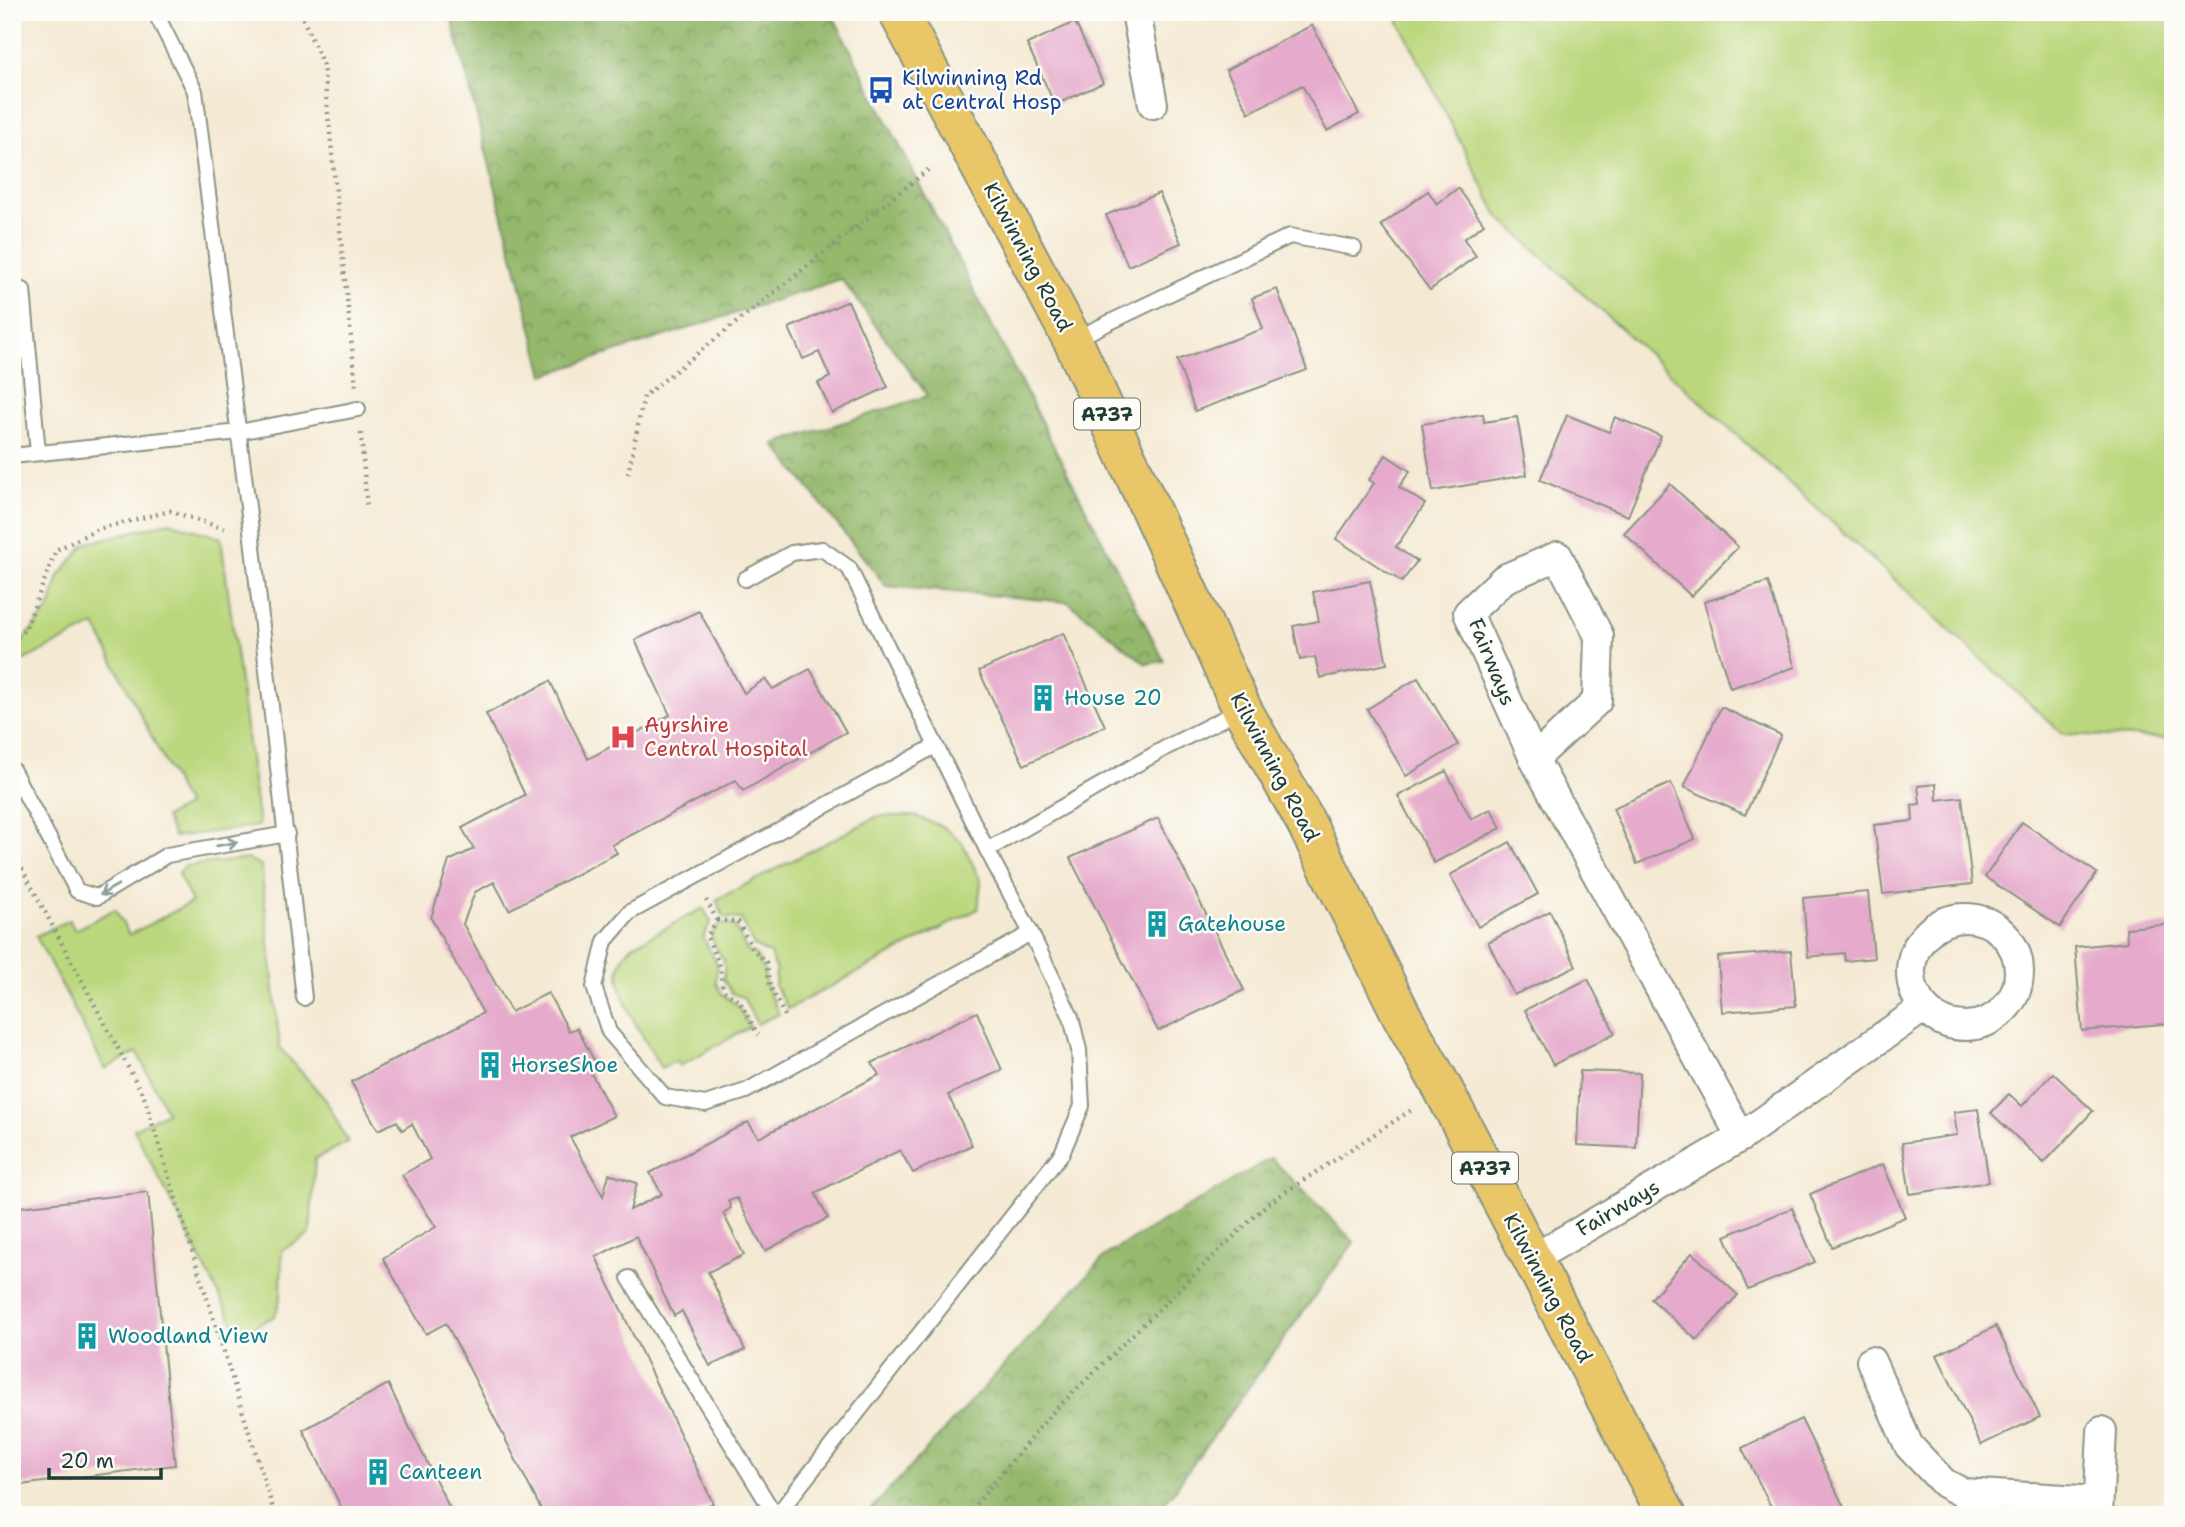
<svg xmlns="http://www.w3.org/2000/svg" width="2185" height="1527" font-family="'Shantell Sans',sans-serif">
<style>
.green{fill:#bbd77d;stroke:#6d8a58;stroke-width:2}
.forest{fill:url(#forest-crowns);stroke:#5a7a50;stroke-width:2}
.building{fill:#e6abcc}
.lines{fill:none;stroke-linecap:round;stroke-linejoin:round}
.lane-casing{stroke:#8a9384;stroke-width:18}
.street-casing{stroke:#8a9384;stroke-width:32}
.primary-casing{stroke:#8a9384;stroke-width:42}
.path{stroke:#8a9384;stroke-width:4.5;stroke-dasharray:2 5;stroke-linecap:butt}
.lane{stroke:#fff;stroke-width:14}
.street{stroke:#fff;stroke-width:28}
.primary{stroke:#e9c769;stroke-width:38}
.oneway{stroke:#8f9e9a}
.labels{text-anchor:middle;stroke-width:5;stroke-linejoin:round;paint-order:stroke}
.shield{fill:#fdfcf7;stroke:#62766e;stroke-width:2}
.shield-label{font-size:19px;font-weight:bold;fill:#1f3d34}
.transit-label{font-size:21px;fill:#164399;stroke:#fdfcf7;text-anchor:start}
.street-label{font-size:21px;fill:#1f3d34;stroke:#fdfcf7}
.culture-label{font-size:21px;fill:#0d838f;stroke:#fdfcf7;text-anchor:start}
.health-label{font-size:21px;fill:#be3a42;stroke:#fdfcf7;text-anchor:start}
</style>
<defs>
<pattern id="forest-crowns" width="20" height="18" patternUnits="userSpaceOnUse" patternTransform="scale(1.75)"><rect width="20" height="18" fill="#94b86c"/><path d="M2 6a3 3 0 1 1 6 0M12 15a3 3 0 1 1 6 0" fill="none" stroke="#78975a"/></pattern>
</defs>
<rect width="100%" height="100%" fill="#fdfcf7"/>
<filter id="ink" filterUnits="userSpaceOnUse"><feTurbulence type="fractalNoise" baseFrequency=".0143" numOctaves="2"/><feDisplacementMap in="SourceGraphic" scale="14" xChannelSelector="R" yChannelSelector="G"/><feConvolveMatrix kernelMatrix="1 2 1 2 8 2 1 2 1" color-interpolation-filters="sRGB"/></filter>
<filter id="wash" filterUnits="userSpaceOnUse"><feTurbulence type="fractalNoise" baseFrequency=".00686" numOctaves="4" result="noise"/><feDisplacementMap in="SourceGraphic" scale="28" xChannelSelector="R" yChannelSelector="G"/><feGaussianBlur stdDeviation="1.57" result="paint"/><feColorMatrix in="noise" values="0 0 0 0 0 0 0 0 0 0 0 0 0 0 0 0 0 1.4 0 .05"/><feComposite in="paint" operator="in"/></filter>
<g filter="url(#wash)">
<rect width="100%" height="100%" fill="#f4e9d3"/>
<g class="green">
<polygon points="1394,12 2173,12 2173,739 2063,734 1498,216"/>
<polygon points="169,522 221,538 259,826 174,837 165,817 187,806 95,625 12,666 12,653 50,608 59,576 85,544"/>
<polygon points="878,816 915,816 943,827 962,842 981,882 978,909 788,1009 775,986 776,971 770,954 754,946 741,919 724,917 716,900"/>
<polygon points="247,859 261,865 280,1048 326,1100 348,1142 315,1159 310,1234 282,1250 281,1296 275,1316 239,1334 134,1129 167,1112 137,1052 105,1069 36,936 69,920 75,930 115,909 129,935 192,902 178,874 185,866"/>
<path d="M703 908 711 922 703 937 717 964 716 983 722 994 737 1005 750 1027 679 1066 676 1061 661 1068C648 1044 616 998 619 971 619 962 626 953 632 946Z"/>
<polygon points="719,924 734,925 747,951 755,954 764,970 765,984 779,1014 757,1024 743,997 731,993 724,980 724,961 714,944 711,935"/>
</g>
<g class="forest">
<polygon points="450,12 831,12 1164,661 1146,664 1068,602 886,586 774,444 928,396 841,279 544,375"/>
<polygon points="1271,1158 1354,1242 1156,1515 866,1515 1106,1255"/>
</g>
<g id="blocks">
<g class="building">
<polygon points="1075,22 1103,83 1055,105 1027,44"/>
<polygon points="1312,25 1359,114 1327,131 1302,85 1249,113 1226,70"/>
<polygon points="1458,188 1484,224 1464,239 1476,256 1430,290 1381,225 1428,191 1437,204"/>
<polygon points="1159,193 1181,243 1128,266 1106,215"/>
<polygon points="1277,289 1307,370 1195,411 1177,360 1263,329 1252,298"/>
<polygon points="848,301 888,387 832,413 818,383 830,377 819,352 803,359 789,328"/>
<polygon points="1483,414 1484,422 1517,417 1527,475 1433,491 1422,424"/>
<polygon points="1567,415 1609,432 1615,417 1661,436 1628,516 1540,480"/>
<polygon points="1386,455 1410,471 1399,487 1425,504 1396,547 1417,561 1402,582 1336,539 1374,483 1369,480"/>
<polygon points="1670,484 1738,547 1691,596 1624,533"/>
<polygon points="1370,581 1387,664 1320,678 1315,657 1300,660 1293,626 1319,621 1313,592"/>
<polygon points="1768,582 1795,667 1730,688 1704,602"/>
<polygon points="699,611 744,693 765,679 773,689 810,669 846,732 743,791 736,780 612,845 617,853 509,910 494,882 475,892 463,924 511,1012 548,993 569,1031 577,1028 598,1068 591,1073 614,1116 570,1137 603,1196 609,1174 637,1183 630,1210 662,1194 650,1173 748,1122 759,1138 879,1075 872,1063 977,1012 1002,1070 948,1095 972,1145 913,1173 900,1150 815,1193 828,1218 765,1251 737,1198 728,1201 731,1208 723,1213 744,1255 708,1272 745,1350 710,1366 682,1311 674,1316 636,1236 596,1257 713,1503 691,1515 544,1515 446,1323 426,1334 383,1258 436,1227 402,1175 430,1159 412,1124 402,1130 397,1121 378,1130 351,1082 483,1013 431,918 449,861 474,849 462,828 525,795 486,714 550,681 588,759 670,715 635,640"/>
<polygon points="1063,633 1105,726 1024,765 979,671"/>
<polygon points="1418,678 1458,745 1406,776 1367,709"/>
<polygon points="1721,707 1781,735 1745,815 1684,787"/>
<polygon points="1446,771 1471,819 1491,809 1501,828 1434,863 1398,796"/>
<polygon points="1671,783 1695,839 1637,864 1613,808"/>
<polygon points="1936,784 1937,800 1962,797 1972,884 1883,894 1874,825 1913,821 1912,805 1920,804 1918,786"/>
<polygon points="1158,818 1244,990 1158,1031 1070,858"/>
<polygon points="2022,822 2097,873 2060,927 1985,877"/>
<polygon points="1510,842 1538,894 1478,927 1450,875"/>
<polygon points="1868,892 1874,958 1845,961 1844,953 1808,957 1803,898"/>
<polygon points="1550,911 1576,966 1514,995 1488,942"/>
<polygon points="2173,924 2173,1023 2082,1031 2075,947 2127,942 2126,928"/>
<polygon points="1791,951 1796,1006 1722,1012 1718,957"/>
<polygon points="1588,979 1615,1033 1553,1065 1525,1010"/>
<polygon points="1580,1071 1640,1073 1636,1148 1577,1145"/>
<polygon points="2053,1073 2093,1111 2044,1163 1991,1113 2009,1094 2022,1106"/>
<polygon points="1978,1109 1989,1182 1910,1194 1902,1143 1957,1135 1954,1112"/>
<polygon points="1883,1164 1905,1217 1832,1247 1810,1194"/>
<polygon points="148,1192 175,1465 12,1486 12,1208"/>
<polygon points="1792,1208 1815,1262 1748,1290 1725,1236"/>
<polygon points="1692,1253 1738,1295 1697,1340 1651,1299"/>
<polygon points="1996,1326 2040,1417 1981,1445 1937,1355"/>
<polygon points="388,1384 453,1515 345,1515 303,1430"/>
<polygon points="1801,1419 1845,1509 1832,1515 1775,1515 1742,1448"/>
</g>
</g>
</g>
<g filter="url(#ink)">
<use href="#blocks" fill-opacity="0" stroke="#8a9384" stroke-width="2"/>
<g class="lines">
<defs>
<g id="lane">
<polyline points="155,12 195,91 252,538 304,998"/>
<polyline points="23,290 38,453"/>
<polyline points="1075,342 1079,337 1290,236 1354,248"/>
<polyline points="12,456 239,432 358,409"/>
<polyline points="745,579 792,553 822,549 849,568 987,850"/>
<polyline points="935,746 630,912 605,941 594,987 609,1032 665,1097 705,1104 746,1091 1031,933"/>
<polyline points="12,769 77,891 97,897 167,855 287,834"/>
<polyline points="629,1278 775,1515"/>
<polyline points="777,1515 1062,1153 1082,1106 1079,1050 1071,1017 1031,933 987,850 1167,747 1242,709"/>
</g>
<g id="street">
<polyline points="1136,12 1153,104"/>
<polyline points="1534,759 1597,701 1599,636 1558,556 1504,579 1468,613 1534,759 1741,1137"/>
<circle cx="1965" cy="972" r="54"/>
<polyline points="1532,1259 1741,1137 1923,1008"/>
<polyline points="1871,1361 1909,1446 1944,1483 1963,1493 2098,1501"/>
<polyline points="2098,1515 2102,1431"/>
</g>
<polyline id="primary" points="898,12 1074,343 1242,709 1305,821 1402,1016 1443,1089 1667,1515"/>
</defs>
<use href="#lane" class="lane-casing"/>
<use href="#street" class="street-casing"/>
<use href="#primary" class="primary-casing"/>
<g class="path">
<polyline points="300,12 323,65 356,386"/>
<polyline points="361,433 367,509"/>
<polyline points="628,474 644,396 929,169"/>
<polyline points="12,642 26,628 56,550 98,529 170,511 225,529"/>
<polyline points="12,850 144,1097 275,1515"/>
<polyline points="706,900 717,920"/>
<polyline points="717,920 707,937 719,963 723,990 740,1002 758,1035"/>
<polyline points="717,920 738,922 752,948 766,962 770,986 787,1020"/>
<polyline points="967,1515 1051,1414 1267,1204 1413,1109"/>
</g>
<use href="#lane" class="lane"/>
<use href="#street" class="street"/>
<use href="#primary" class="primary"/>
</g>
<defs><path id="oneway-shaft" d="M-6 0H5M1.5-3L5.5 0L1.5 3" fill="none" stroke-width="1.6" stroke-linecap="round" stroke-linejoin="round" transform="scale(1.75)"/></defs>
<g class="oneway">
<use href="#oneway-shaft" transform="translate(227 844) rotate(-10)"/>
<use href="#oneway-shaft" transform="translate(109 890) rotate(150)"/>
</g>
</g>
<defs>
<symbol id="bus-bare" viewBox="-9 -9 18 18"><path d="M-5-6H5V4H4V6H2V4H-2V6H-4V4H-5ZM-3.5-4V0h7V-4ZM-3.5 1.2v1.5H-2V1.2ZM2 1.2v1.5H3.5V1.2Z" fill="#1a4fb4" stroke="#fdfcf7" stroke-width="2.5" paint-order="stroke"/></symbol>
<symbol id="building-bare" viewBox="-9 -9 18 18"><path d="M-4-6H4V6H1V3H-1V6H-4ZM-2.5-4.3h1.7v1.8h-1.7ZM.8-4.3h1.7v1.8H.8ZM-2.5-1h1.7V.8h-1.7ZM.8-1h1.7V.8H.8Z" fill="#0f9aa8" stroke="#fdfcf7" stroke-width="2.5" paint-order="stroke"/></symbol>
<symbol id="hospital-bare" viewBox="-9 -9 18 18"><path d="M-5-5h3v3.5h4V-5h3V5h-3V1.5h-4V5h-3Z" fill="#e0444e" stroke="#fdfcf7" stroke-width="2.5" paint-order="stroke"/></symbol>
</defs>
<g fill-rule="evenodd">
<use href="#bus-bare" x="862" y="71" width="38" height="38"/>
<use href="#building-bare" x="1024" y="679" width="38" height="38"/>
<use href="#hospital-bare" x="604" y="718" width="38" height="38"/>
<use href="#building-bare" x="1138" y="905" width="38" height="38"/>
<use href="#building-bare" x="471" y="1046" width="38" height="38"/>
<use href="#building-bare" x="68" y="1317" width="38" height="38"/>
<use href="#building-bare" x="359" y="1453" width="38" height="38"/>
</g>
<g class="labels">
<g class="shield">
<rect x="1074" y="398.5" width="66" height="31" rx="5"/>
<rect x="1452" y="1152.5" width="66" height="31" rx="5"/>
</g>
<g class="shield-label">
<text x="1107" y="421">A737</text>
<text x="1485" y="1175">A737</text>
</g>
<g class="transit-label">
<text x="902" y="85">Kilwinning Rd<tspan x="902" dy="24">at Central Hosp</tspan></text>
</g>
<g class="street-label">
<text transform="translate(1028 257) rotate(62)" y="7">Kilwinning Road</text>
<text transform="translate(1492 662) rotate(68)" y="7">Fairways</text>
<text transform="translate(1275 767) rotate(62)" y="7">Kilwinning Road</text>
<text transform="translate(1618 1208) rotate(-30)" y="7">Fairways</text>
<text transform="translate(1548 1288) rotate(62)" y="7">Kilwinning Road</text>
</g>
<g class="culture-label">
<text x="1064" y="705">House 20</text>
<text x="1178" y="931">Gatehouse</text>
<text x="511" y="1072">HorseShoe</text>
<text x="108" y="1343">Woodland View</text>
<text x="399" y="1479">Canteen</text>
</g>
<g class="health-label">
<text x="644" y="732">Ayrshire<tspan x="644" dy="24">Central Hospital</tspan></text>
</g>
</g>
<rect width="2185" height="1527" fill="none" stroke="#fdfcf7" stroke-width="42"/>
<path d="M49 1468v10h112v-10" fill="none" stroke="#1f3d34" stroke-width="3.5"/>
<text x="60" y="1468" font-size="21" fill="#1f3d34" stroke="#fdfcf7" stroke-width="5" paint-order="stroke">20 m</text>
</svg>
